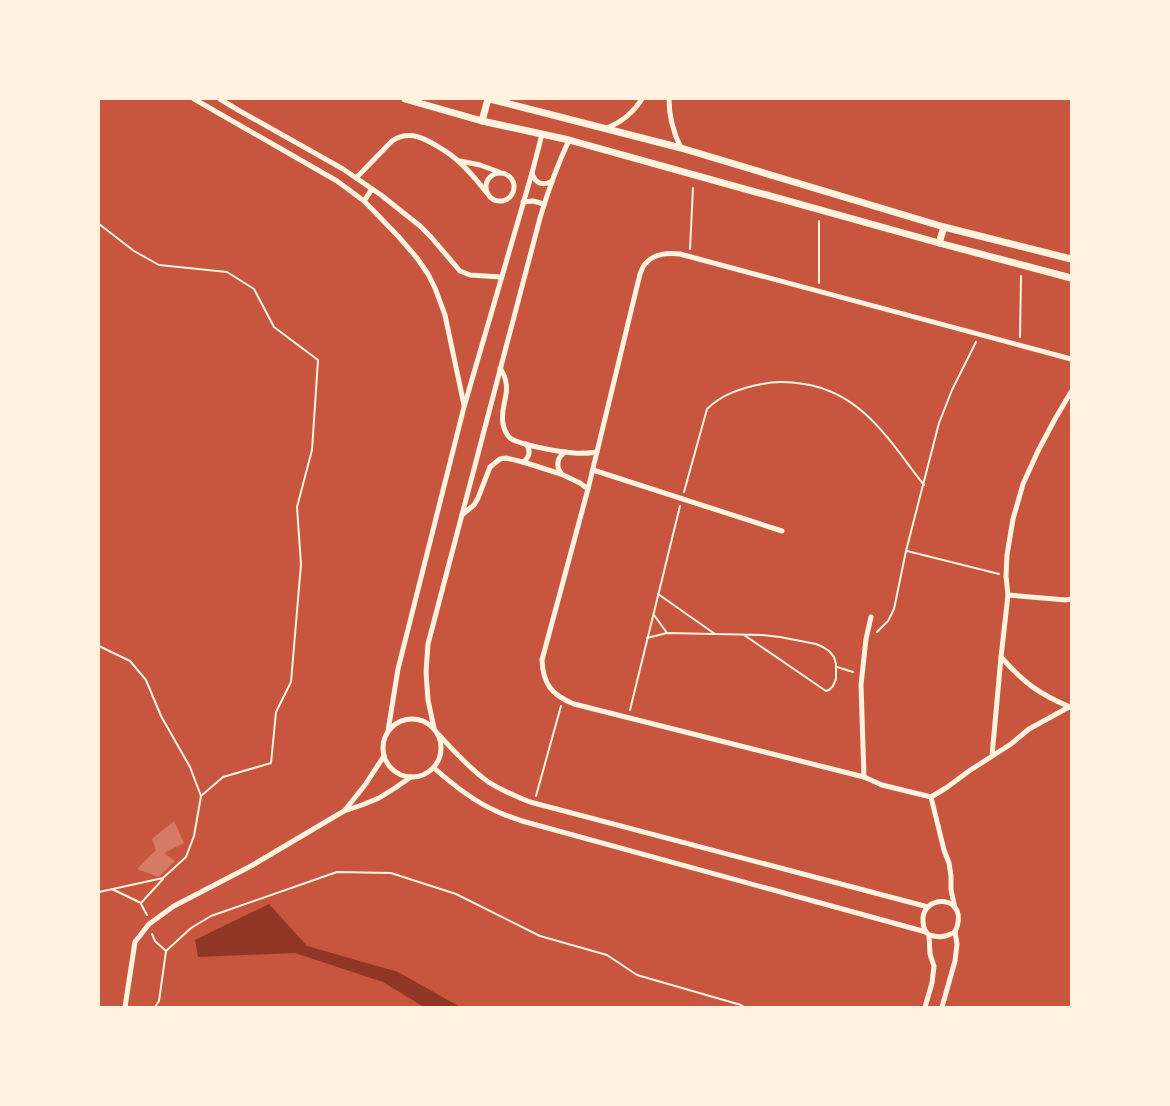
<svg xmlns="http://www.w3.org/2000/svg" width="1170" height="1106" font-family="Manrope,sans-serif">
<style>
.water{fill:#8f3625}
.building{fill:#d67c66}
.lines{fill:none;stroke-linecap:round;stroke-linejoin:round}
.path{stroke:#fff3e0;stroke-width:2}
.minor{stroke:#fff3e0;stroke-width:5}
.tertiary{stroke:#fff3e0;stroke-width:7}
</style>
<rect width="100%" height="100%" fill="#c8553d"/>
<polygon class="water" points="269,904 307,946 398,972 460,1007 424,1007 383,982 295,953 198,957 195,940"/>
<polygon class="building" points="174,821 184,843 164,853 175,861 159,877 137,869 156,850 152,839"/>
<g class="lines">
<g class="path">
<polyline points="99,224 134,251 159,265 227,272 254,289 274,327 318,360 312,450 297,507 301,564 291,682 276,712 271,763 223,777 201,796"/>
<polyline points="690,249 693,188"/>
<polyline points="819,283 819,221"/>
<polyline points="1020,337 1021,276"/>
<path d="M684 492 707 409C722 394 742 388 762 384 776 381 791 382 804 384 863 393 890 442 924 485"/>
<polyline points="907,551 999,574"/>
<polyline points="658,594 715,634"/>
<polyline points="654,615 667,633"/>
<polyline points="877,632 888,621 894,609 906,551 939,423 952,390 976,342"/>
<polyline points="647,638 667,633 762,635 780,637 816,644 823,647 829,651 834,657 836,664 836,679 833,686 829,690 826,691 744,635"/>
<polyline points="99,646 130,661 146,680 161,716 190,767 201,796 194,836 186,857 163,878 99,892"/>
<polyline points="837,667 853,672"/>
<polyline points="630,710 680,506"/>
<polyline points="536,796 561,706"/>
<polyline points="112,889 141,903 163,879"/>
<polyline points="141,904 147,915"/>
<polyline points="152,934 155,941 166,951"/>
<polyline points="155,1007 159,1001 166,951 191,928 211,916 337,872 391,873 456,894 540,936 607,955 637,975 741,1005 744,1007"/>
</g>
<g class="minor">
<polyline points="194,99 337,181 364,201 398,236 417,258 428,274 435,288 445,315 464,405"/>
<polyline points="220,99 238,110 343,169 381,195 420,226 431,237 460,271 470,275 501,277"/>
<path d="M669 99C669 117 673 132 681 148"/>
<path d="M607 128C622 122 633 113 642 99"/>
<polyline points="460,161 480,165 499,172"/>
<circle cx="500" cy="187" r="14"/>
<path d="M532 173C535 183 543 187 552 181"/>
<path d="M356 178 392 141C410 129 426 139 442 149 448 153 453 156 458 161 469 170 478 182 487 193"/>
<polyline points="364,201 372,189"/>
<polyline points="523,202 533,201 544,204"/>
<path d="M1071 359 680 254C668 253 655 253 646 263 643 265 642 270 640 274L588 489 542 660C543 683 551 695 574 704L864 777 882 785 931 797 946 788 969 771 1011 744 1029 729 1071 706"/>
<path d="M500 368C515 391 499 403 503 424 504 429 507 435 510 438 519 445 561 452 574 453 582 454 589 453 597 452"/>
<path d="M523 462C530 457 531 450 526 444"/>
<polyline points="593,470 782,531"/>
<path d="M561 473C555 465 558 457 565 452"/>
<polyline points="462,515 474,505 478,498 490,467 500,459 506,458 523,462 561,474 580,483 588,489"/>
<polyline points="1008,595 1066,600 1071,599"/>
<path d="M1001 657C1024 683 1039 694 1070 707"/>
<circle cx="412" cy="748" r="29"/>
<path d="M434 728 428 700 426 672 428 644 540 218C548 191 557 166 569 140"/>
<polyline points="388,731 398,669 464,407 532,173 542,134"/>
<path d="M439 735C454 751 469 768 487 781 500 790 515 796 530 802L928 907"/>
<polyline points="992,756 1001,657 1008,595 1006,576 1007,555 1013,519 1023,484 1038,451 1055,419 1071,392"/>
<path d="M434 768C452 784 473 801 496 811 504 815 514 818 522 821L926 932"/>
<polyline points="864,777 861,685 866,639 871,617"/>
<polyline points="931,797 944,850 949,863 951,876 951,890 955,908"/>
<polyline points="345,810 365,785 384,756"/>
<polyline points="125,1007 135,942 149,924 174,906 251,866 344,811 362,805 379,798 395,788 411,777"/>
<path d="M925 1007 932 983 934 966 930 954 929 935C925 932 923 926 923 921 921 893 972 894 955 932 945 937 940 938 929 935"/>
<polyline points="942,1007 955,961 957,944 955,932"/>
</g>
<g class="tertiary">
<polyline points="405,99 482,121 569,140 939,243 1071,278"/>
<polyline points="490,99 681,148 944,227 1071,259"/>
<polyline points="482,121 488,99"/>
<polyline points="939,243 944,227"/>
</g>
</g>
<rect width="1170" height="1106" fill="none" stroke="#fff3e0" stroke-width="200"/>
</svg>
